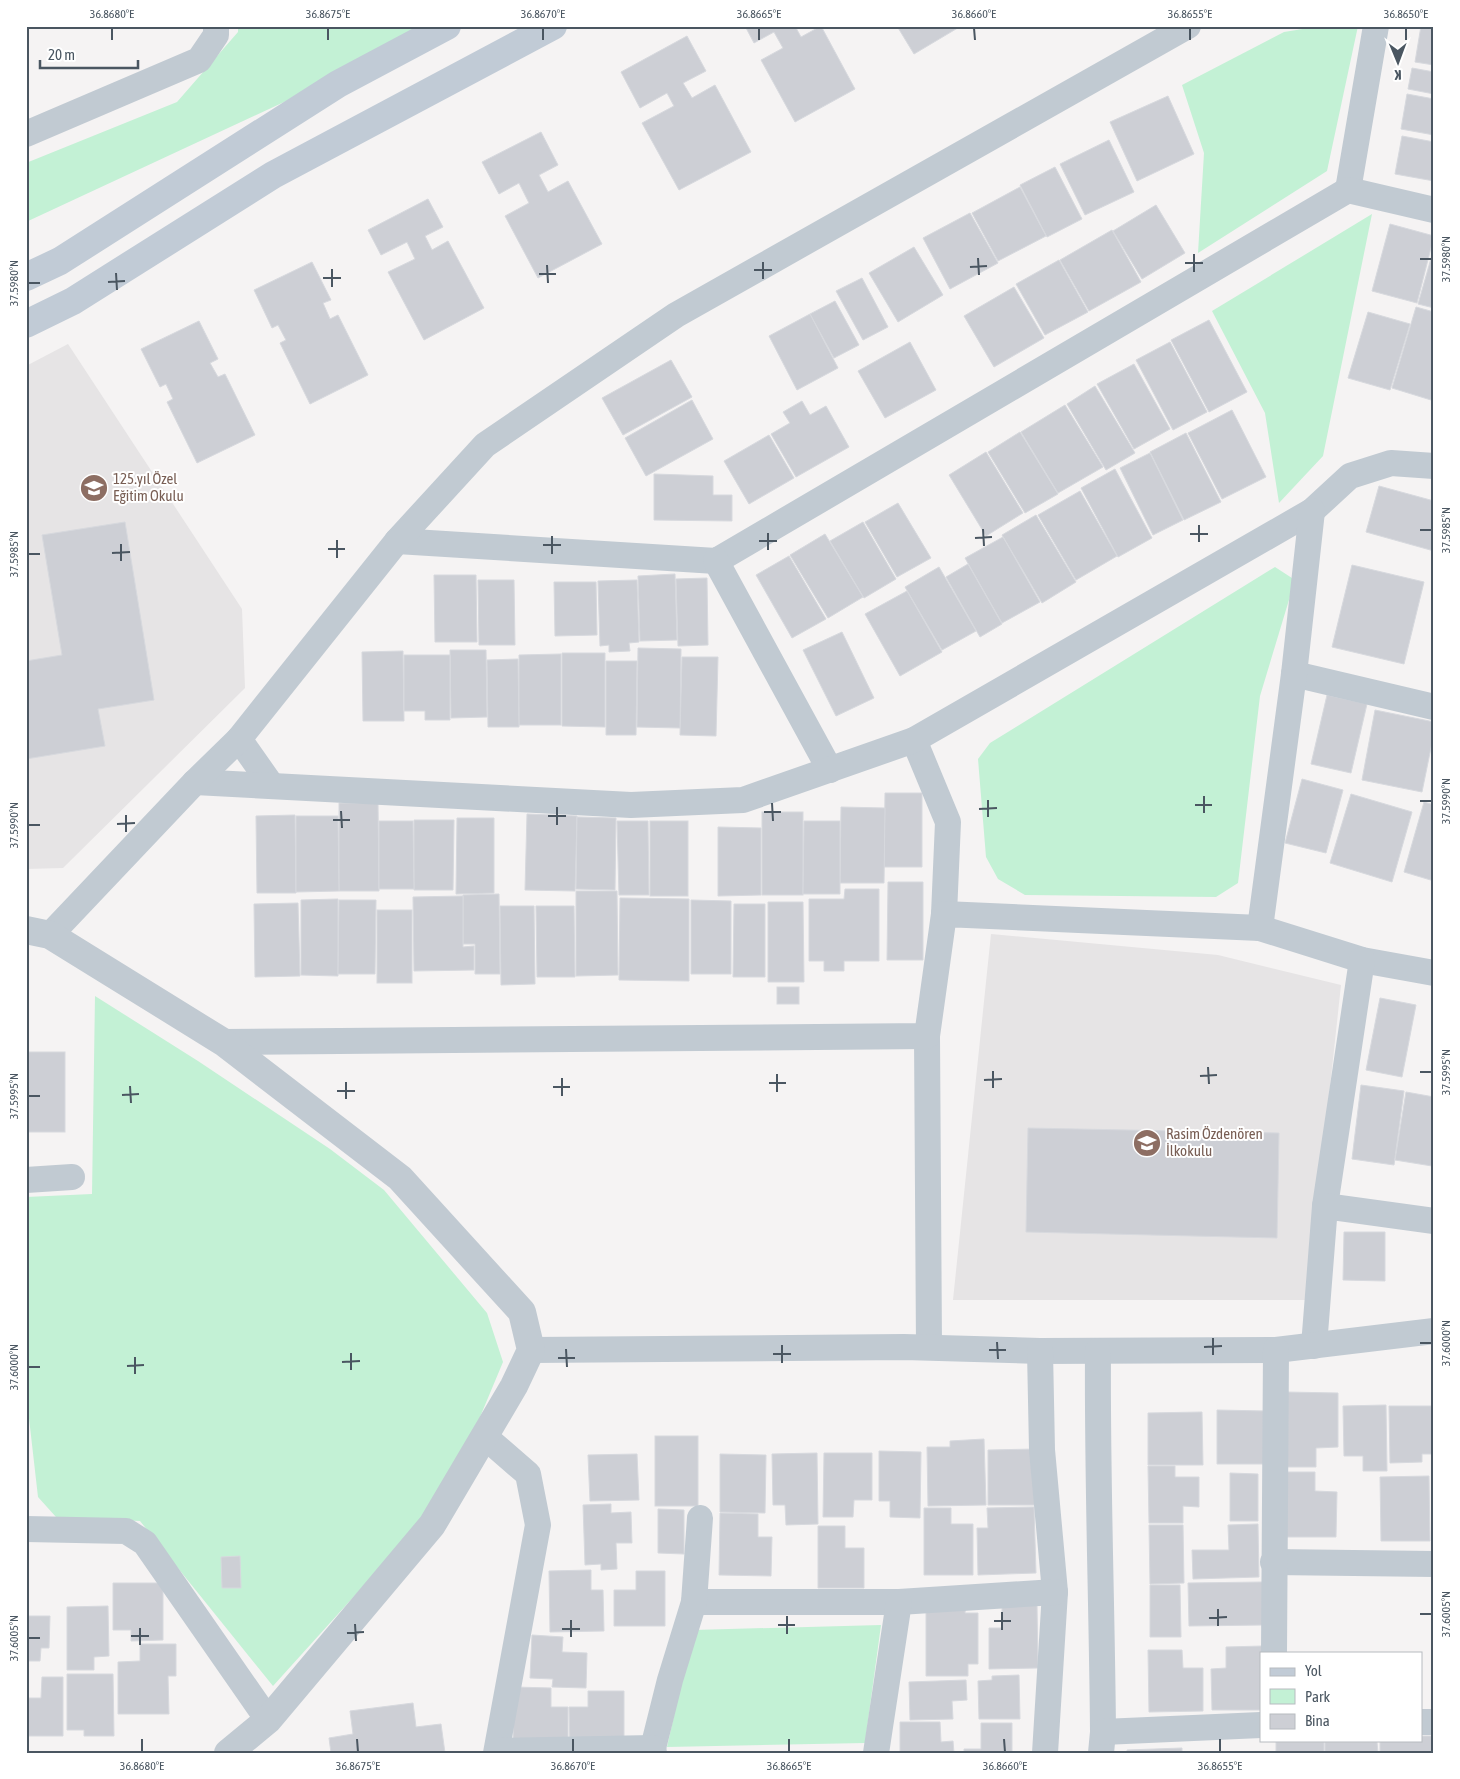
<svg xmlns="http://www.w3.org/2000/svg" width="1460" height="1779" font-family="'Asap Condensed',sans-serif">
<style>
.education{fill:#e6e4e5}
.green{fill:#c3f1d5}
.building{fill:#cdcfd5;stroke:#d7d9de}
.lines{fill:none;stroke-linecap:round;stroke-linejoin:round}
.minor{stroke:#c1cad2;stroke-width:26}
.tertiary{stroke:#c1cad2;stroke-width:28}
.secondary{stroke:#c1cbd6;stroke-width:28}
.ticks{fill:none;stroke:#4a5661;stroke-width:2}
.labels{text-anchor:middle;stroke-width:4;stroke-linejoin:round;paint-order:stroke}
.education-label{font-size:15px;fill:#785e54;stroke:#fff;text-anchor:start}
.neatline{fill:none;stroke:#4a5661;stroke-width:2}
.ticks-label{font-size:12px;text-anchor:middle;fill:#4a5661}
</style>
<rect width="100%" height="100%" fill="#f5f3f3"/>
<g class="education">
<polygon points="68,344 242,609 245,688 63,868 26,869 26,366"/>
<polygon points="991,934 1218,955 1341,985 1307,1300 953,1300"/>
</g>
<g class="green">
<polygon points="238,26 425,26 310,90 26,222 26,163 177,102 238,32"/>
<polygon points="1321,26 1358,26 1327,171 1198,253 1204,153 1182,85 1284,32"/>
<polygon points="1372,214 1323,456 1279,503 1265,413 1212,311"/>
<polygon points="1275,567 1295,580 1260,696 1238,883 1216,897 1025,895 998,879 986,857 978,759 990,743"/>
<polygon points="95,996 198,1061 330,1149 384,1190 487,1313 503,1362 480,1417 423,1520 273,1686 140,1521 56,1517 38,1497 26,1392 26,1197 92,1194"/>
<polygon points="881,1625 865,1743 667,1747 693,1630"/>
</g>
<g class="building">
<polygon points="745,26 795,26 801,37 821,26 855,89 795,122 761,60 783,48 774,32 754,43"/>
<polygon points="897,26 961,26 914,54"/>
<polygon points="1421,26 1434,26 1434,65 1415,62"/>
<polygon points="687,36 706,71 683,83 692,98 715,85 751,152 679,190 642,123 674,106 667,93 640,108 621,72"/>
<polygon points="1412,68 1434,72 1434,94 1408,89"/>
<polygon points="1407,94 1434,99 1434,135 1401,129"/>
<polygon points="1168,96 1194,154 1137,181 1110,122"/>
<polygon points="541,132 558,165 539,175 548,192 568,181 602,244 538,278 505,216 529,203 519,183 499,194 482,162"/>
<polygon points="1402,136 1434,142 1434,181 1395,174"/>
<polygon points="1109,140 1134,192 1085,215 1060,164"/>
<polygon points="1055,167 1082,219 1047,237 1020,185"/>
<polygon points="1020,187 1046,236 998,261 972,213"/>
<polygon points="428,199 443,227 425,236 432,250 448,241 484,308 424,340 388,272 415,259 407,242 381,255 368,230"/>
<polygon points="1156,205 1185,253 1142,279 1113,231"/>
<polygon points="970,213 998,263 950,289 923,238"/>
<polygon points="1390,224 1434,236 1417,303 1372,291"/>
<polygon points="1112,230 1141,282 1089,311 1060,260"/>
<polygon points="914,247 943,295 898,322 869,273"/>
<polygon points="1434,248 1434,308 1418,304"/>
<polygon points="1059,260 1088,312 1045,335 1016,284"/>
<polygon points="312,262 331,300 323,303 330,319 338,315 368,375 310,404 280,343 286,340 278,325 272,328 254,290"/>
<polygon points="862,278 888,327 863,340 836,291"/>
<polygon points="1014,287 1044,338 994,367 964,316"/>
<polygon points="835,301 859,345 834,358 810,314"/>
<polygon points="1416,307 1434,312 1434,390 1431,400 1392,388"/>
<polygon points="1368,312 1410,324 1390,390 1348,378"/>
<polygon points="810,314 838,368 797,390 769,336"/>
<polygon points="1209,320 1247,392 1209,412 1171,340"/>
<polygon points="199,321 218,359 210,363 218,377 225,374 255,435 197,463 167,402 173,399 166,384 160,387 141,349"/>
<polygon points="910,342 936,390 885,418 858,371"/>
<polygon points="1170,342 1207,412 1173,430 1136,360"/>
<polygon points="671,360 692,397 623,435 602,398"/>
<polygon points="1134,364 1170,429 1134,449 1097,384"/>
<polygon points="1095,386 1135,453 1106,470 1067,404"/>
<polygon points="692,400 713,439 646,476 625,438"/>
<polygon points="802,401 810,415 826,406 849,447 796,477 771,434 790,423 783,412"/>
<polygon points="1065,405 1103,467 1058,493 1021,432"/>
<polygon points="1232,410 1266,477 1222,499 1188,433"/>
<polygon points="1020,432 1058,494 1025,513 988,452"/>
<polygon points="1186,433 1221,502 1184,520 1150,452"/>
<polygon points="769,435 794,478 749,504 724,461"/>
<polygon points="986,452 1023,513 986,536 949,475"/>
<polygon points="1150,453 1183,520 1153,535 1120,468"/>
<polygon points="1115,469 1152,538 1118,557 1081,488"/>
<polygon points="654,474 713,476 713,495 732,495 732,521 654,520"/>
<polygon points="1379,486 1434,501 1434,551 1366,532"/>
<polygon points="1080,491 1117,556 1076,580 1038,515"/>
<polygon points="898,503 931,558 897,577 865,522"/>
<polygon points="1036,515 1076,582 1042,603 1002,535"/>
<polygon points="125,522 154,700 98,709 105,746 26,759 26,661 62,655 42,535"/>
<polygon points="863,522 896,579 864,598 830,541"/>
<polygon points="825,534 863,597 828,618 790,555"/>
<polygon points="1003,537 1040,602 1002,623 965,558"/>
<polygon points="789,556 826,619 792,638 756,575"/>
<polygon points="968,564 1002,624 980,637 946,577"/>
<polygon points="1352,565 1424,582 1404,664 1332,647"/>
<polygon points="939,567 976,631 942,650 905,587"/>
<polygon points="675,574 677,640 640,641 638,576"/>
<polygon points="434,575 476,575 477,642 435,642"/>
<polygon points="707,578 708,645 678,646 676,579"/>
<polygon points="478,580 514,580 515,645 479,645"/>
<polygon points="637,580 639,642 629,643 630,651 609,652 609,645 600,646 598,581"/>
<polygon points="554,582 596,582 597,635 555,636"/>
<polygon points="907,591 942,652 900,676 865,614"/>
<polygon points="842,632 874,698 836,716 803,650"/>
<polygon points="638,648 681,649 680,728 637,727"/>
<polygon points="450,650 486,650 487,717 451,718"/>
<polygon points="403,651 404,721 363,721 362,652"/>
<polygon points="562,653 605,653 605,727 562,726"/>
<polygon points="561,654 561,725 519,725 519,655"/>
<polygon points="404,655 450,655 450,720 425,720 425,711 404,711"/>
<polygon points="682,657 718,657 716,736 680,735"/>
<polygon points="518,659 519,727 488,727 487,660"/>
<polygon points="606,661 637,661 636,735 606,735"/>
<polygon points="1327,695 1367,704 1351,773 1311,764"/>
<polygon points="1375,710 1434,722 1434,733 1422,792 1362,780"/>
<polygon points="1302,779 1343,790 1326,853 1285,843"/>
<polygon points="885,793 922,793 922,867 884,867"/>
<polygon points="1351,794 1412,812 1392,882 1330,863"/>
<polygon points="1424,802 1434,805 1434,881 1404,872"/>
<polygon points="339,803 378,803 379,891 339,891"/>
<polygon points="841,807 885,808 884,883 840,883"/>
<rect x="762" y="812" width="41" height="83"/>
<polygon points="527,814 577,816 575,891 525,890"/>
<polygon points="295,815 296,893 257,893 256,816"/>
<polygon points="296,816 338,816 339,891 296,892"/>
<polygon points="577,817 616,818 615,890 576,889"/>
<polygon points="457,818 494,818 494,893 456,894"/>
<polygon points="414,820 454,820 453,890 414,890"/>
<polygon points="379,821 413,821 414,889 379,889"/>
<polygon points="617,821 648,821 649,895 619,895"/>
<rect x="650" y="821" width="38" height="75"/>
<polygon points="804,821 840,821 840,894 803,894"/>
<polygon points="718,827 761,828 761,895 718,896"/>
<polygon points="888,882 923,882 923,960 887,960"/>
<polygon points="845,889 879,889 879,961 844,961 844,971 824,971 824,961 809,961 809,899 844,899"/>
<polygon points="576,891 617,891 618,975 576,976"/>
<polygon points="499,894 500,974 475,974 475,944 463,944 463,895"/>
<polygon points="463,896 463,947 474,946 474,970 414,971 413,897"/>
<polygon points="620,898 689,899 689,981 619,980"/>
<polygon points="338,899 338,976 301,975 301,900"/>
<polygon points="339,900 376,900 375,974 338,974"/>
<polygon points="691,900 731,901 731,974 691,974"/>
<polygon points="768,902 803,902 804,982 768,982"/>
<polygon points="298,903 300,976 255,977 254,904"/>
<polygon points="734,904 765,904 765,977 733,977"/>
<polygon points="500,906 534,906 535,984 501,985"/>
<polygon points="536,906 574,906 575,977 537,977"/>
<rect x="377" y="910" width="35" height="73"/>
<rect x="777" y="987" width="22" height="17"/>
<polygon points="1380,998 1416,1005 1402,1077 1366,1070"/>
<rect x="26" y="1052" width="39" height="80"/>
<polygon points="1361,1085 1404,1091 1394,1165 1352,1159"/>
<polygon points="1406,1092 1434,1097 1434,1154 1432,1166 1395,1160"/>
<polygon points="1028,1128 1279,1133 1277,1238 1026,1232"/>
<polygon points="1344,1232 1385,1232 1385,1281 1343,1280"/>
<polygon points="1285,1392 1338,1393 1338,1447 1316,1448 1316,1467 1285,1467"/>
<polygon points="1386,1405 1387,1471 1363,1471 1363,1456 1344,1456 1343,1406"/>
<polygon points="1389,1406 1434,1406 1434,1454 1422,1454 1422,1462 1390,1463"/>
<polygon points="1217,1410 1265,1411 1265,1464 1217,1464"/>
<polygon points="1202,1412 1203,1465 1148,1465 1148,1413"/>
<rect x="655" y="1436" width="43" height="70"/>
<polygon points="984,1439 986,1505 928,1506 927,1447 950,1447 950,1441"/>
<polygon points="1035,1449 1035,1505 988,1505 988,1450"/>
<polygon points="879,1451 921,1452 920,1518 890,1517 890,1501 879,1501"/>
<polygon points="817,1453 818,1524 786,1525 785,1505 773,1505 772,1454"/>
<polygon points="824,1453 872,1453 872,1500 854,1500 853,1517 823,1517"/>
<polygon points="637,1454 639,1500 590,1501 588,1455"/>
<polygon points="720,1454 766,1455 765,1513 720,1512"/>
<polygon points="1148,1466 1175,1466 1175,1477 1199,1477 1199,1507 1183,1506 1183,1523 1149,1523"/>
<polygon points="1283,1472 1315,1472 1315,1491 1337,1492 1336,1537 1283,1537"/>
<polygon points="1230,1473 1258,1474 1258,1521 1230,1521"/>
<polygon points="1429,1476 1430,1541 1381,1541 1380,1477"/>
<polygon points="611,1504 611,1513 631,1512 632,1543 616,1543 617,1569 601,1570 601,1564 585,1565 583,1505"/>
<polygon points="1034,1507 1036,1573 978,1575 977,1528 988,1528 987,1508"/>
<polygon points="924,1508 951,1508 951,1524 973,1524 973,1575 924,1575"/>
<polygon points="658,1509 684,1510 684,1554 658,1553"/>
<polygon points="720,1513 758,1514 758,1537 772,1537 771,1576 719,1575"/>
<polygon points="1258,1524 1259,1577 1193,1579 1192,1550 1229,1550 1228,1525"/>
<polygon points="1149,1525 1183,1525 1184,1583 1150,1584"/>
<polygon points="818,1526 845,1526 845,1548 864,1548 864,1588 818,1588"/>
<polygon points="240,1556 241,1588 222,1588 221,1557"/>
<polygon points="591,1570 591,1590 603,1590 604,1631 550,1632 549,1571"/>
<polygon points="636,1571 665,1571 665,1626 614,1626 614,1590 636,1590"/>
<polygon points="1263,1582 1263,1625 1189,1626 1188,1583"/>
<polygon points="113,1583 163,1583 163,1640 131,1641 131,1630 113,1630"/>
<polygon points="1150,1585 1180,1585 1181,1637 1150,1637"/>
<polygon points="966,1603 965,1613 978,1613 978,1664 968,1664 968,1676 926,1676 926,1604"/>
<polygon points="1037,1605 1038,1668 989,1669 989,1628 1002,1628 1002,1607"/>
<polygon points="108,1606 109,1656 94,1657 94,1670 67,1670 67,1607"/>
<polygon points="26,1616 50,1616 49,1648 41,1648 40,1661 26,1661"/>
<polygon points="532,1635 563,1637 562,1652 587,1653 586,1688 552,1687 553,1679 530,1678"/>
<polygon points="140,1644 176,1644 176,1676 168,1676 169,1714 118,1714 118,1662 140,1661"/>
<polygon points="1263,1646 1261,1710 1212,1710 1211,1669 1226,1668 1226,1647"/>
<polygon points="1148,1650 1182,1650 1183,1668 1203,1668 1203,1711 1149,1712"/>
<polygon points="67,1674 113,1674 114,1736 84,1736 84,1730 67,1730"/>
<polygon points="1019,1675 1020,1719 979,1719 978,1681 992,1680 992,1676"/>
<polygon points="42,1677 63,1677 63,1736 26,1736 26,1698 41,1698"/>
<polygon points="966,1680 967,1700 952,1701 953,1719 910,1720 909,1682"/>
<polygon points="514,1687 551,1688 551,1707 568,1707 568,1745 513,1745"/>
<polygon points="588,1691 624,1691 624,1745 570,1746 569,1707 588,1707"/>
<polygon points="413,1703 416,1727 441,1724 445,1753 331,1753 329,1738 353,1734 350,1711"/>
<polygon points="900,1722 940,1722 941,1742 953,1741 954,1753 900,1753"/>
<polygon points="981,1723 1012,1723 1012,1753 964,1753 964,1749 981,1749"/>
<polygon points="1421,1736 1434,1736 1434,1753 1380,1753 1380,1740 1421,1740"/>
<rect x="1276" y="1742" width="48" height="11"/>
<polygon points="1325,1742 1377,1742 1378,1753 1325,1753"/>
<polygon points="1182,1748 1182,1753 1127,1753 1127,1750"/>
</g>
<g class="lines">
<g class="minor">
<polyline points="26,134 199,60 216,35 216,26"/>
<polyline points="1348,190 1376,26"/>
<polyline points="397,541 716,561 1348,190 1434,210"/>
<polyline points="716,561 830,770"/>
<polyline points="1294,674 1434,707"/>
<polyline points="239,739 272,786"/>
<polyline points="914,740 948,822 944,914"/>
<polyline points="195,782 631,805 743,800 914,740 1312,511 1350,476 1391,463 1434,466"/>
<polyline points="1260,928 1294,674 1312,511"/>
<polyline points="50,935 195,782 239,739 397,541 485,445 676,315 1188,26"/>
<polyline points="927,1036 929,1347"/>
<polyline points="223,1042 927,1036 944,914 1260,928 1362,960 1434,973"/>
<polyline points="26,1180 72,1177"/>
<polyline points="1325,1206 1362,960"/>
<polyline points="1314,1346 1325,1206 1434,1221"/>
<polyline points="531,1350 904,1347 1040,1351 1276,1350 1434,1331"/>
<polyline points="1040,1351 1042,1450 1055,1592 1045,1753"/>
<path d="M1098 1351C1097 1478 1102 1605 1103 1732L1101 1753"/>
<polyline points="484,1436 528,1474 538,1525 496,1753"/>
<polyline points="26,1529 126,1531 145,1543 268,1720"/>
<polyline points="1273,1562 1434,1564"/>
<polyline points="694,1602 899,1602 1055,1592"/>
<polyline points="1274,1653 1276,1350"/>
<polyline points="1421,1722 1434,1722"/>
<polyline points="1103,1732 1261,1725"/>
<polyline points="653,1748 670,1680 694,1602 700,1518"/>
<polyline points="497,1751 653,1748 654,1753"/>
<polyline points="876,1753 899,1602"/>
</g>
<polyline class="tertiary" points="26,930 50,935 223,1042 400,1178 522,1312 531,1350 514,1386 432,1525 268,1720 228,1753"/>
<g class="secondary">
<polyline points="26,277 60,261 338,84 447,26"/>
<polyline points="26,324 73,301 273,175 553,26"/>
</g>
</g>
<path class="ticks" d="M112 28V40M328 28V40M543 28V40M759 28V40M974 28 975 40M1190 28V40M1406 28V40M1194 254V272M978 258 979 275M1420 259H1432M763 262V279M1185 263H1203M547 265 548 283M970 267 987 266M332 269V287M754 270H772M116 273 117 290M539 274H556M323 278H341M108 282 125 281M28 283H40M1199 525V542M983 529 984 546M1420 530H1432M768 533V550M1190 534H1208M552 536V554M975 538 992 537M337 540V558M759 541H777M121 544V561M543 545H561M328 549H345M112 553 130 552M28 554H40M1204 796V813M988 800V817M1420 801H1432M772 803 773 821M1195 805H1212M557 807V825M979 809 997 808M341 811 342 828M764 812H781M126 815V832M548 816H566M333 820H350M117 824 135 823M28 825H40M1208 1067 1209 1084M993 1071V1088M1420 1072H1432M777 1074V1092M1200 1076 1217 1075M562 1078V1096M984 1080 1002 1079M346 1082V1099M769 1083H786M130 1086 131 1103M553 1087H570M337 1091H355M122 1095 139 1094M28 1096H40M1213 1338V1355M997 1342 998 1359M1420 1343H1432M782 1345V1363M1204 1347 1222 1346M566 1349 567 1367M989 1350H1006M351 1353V1370M773 1354H791M135 1357V1374M558 1358H575M342 1362 360 1361M127 1366 144 1365M28 1367H40M1218 1609V1626M1002 1612V1630M1420 1614H1432M787 1616V1634M1209 1618 1227 1617M571 1620V1637M994 1621H1011M355 1624 356 1641M778 1625H795M140 1628V1645M562 1629H580M347 1633 364 1632M131 1636H149M28 1638H40M142 1739V1752M357 1739 358 1752M573 1739V1752M789 1739V1752M1004 1739 1005 1752M1220 1739V1752"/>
<defs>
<symbol id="school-disc" viewBox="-11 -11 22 22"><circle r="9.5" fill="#8d6e63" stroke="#fff"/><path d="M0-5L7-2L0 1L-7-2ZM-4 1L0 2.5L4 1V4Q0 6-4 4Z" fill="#fff"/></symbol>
</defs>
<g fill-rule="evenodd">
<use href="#school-disc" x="78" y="472" width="32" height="32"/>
<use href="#school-disc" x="1131" y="1127" width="32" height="32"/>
</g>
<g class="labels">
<g class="education-label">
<text x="113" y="484">125.yıl Özel<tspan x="113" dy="17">Eğitim Okulu</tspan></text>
<text x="1166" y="1139">Rasim Özdenören<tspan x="1166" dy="17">İlkokulu</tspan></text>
</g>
</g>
<rect width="1460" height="1779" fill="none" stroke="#ffffff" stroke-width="55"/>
<rect x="1260" y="1652" width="162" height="90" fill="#ffffff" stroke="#b7bbc0"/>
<rect x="1270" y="1668" width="25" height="8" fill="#c1cbd6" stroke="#b7bbc0"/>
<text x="1305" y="1676" font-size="15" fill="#4a5661">Yol</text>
<rect x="1270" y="1689" width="25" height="15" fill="#c3f1d5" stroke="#b7bbc0"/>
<text x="1305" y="1702" font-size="15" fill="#4a5661">Park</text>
<rect x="1270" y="1714" width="25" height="15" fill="#cdcfd5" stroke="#b7bbc0"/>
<text x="1305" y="1726" font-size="15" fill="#4a5661">Bina</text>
<g transform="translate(1398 62) rotate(179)" stroke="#ffffff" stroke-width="4" paint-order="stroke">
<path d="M0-4L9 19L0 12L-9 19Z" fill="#4a5661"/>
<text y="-8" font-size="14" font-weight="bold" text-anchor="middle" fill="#4a5661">K</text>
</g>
<path d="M40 60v8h98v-8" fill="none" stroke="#4a5661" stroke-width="2.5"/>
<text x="48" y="60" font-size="15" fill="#4a5661" stroke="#ffffff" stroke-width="4" paint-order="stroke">20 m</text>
<rect x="28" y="28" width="1404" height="1724" class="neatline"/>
<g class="ticks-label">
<text x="112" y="18">36.8680°E</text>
<text x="328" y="18">36.8675°E</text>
<text x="543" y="18">36.8670°E</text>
<text x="759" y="18">36.8665°E</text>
<text x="974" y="18">36.8660°E</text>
<text x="1190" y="18">36.8655°E</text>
<text x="1406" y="18">36.8650°E</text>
<text transform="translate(1446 259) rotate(-90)" y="4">37.5980°N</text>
<text transform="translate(14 283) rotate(-90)" y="4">37.5980°N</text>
<text transform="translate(1446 530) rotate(-90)" y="4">37.5985°N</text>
<text transform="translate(14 554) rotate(-90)" y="4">37.5985°N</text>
<text transform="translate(1446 801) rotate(-90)" y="4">37.5990°N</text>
<text transform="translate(14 825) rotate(-90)" y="4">37.5990°N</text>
<text transform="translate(1446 1072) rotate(-90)" y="4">37.5995°N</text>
<text transform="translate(14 1096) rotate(-90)" y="4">37.5995°N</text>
<text transform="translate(1446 1343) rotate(-90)" y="4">37.6000°N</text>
<text transform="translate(14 1367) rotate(-90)" y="4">37.6000°N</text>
<text transform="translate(1446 1614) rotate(-90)" y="4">37.6005°N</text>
<text transform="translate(14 1638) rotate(-90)" y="4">37.6005°N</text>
<text x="142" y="1770">36.8680°E</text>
<text x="358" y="1770">36.8675°E</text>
<text x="573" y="1770">36.8670°E</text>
<text x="789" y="1770">36.8665°E</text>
<text x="1005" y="1770">36.8660°E</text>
<text x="1220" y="1770">36.8655°E</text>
</g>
</svg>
